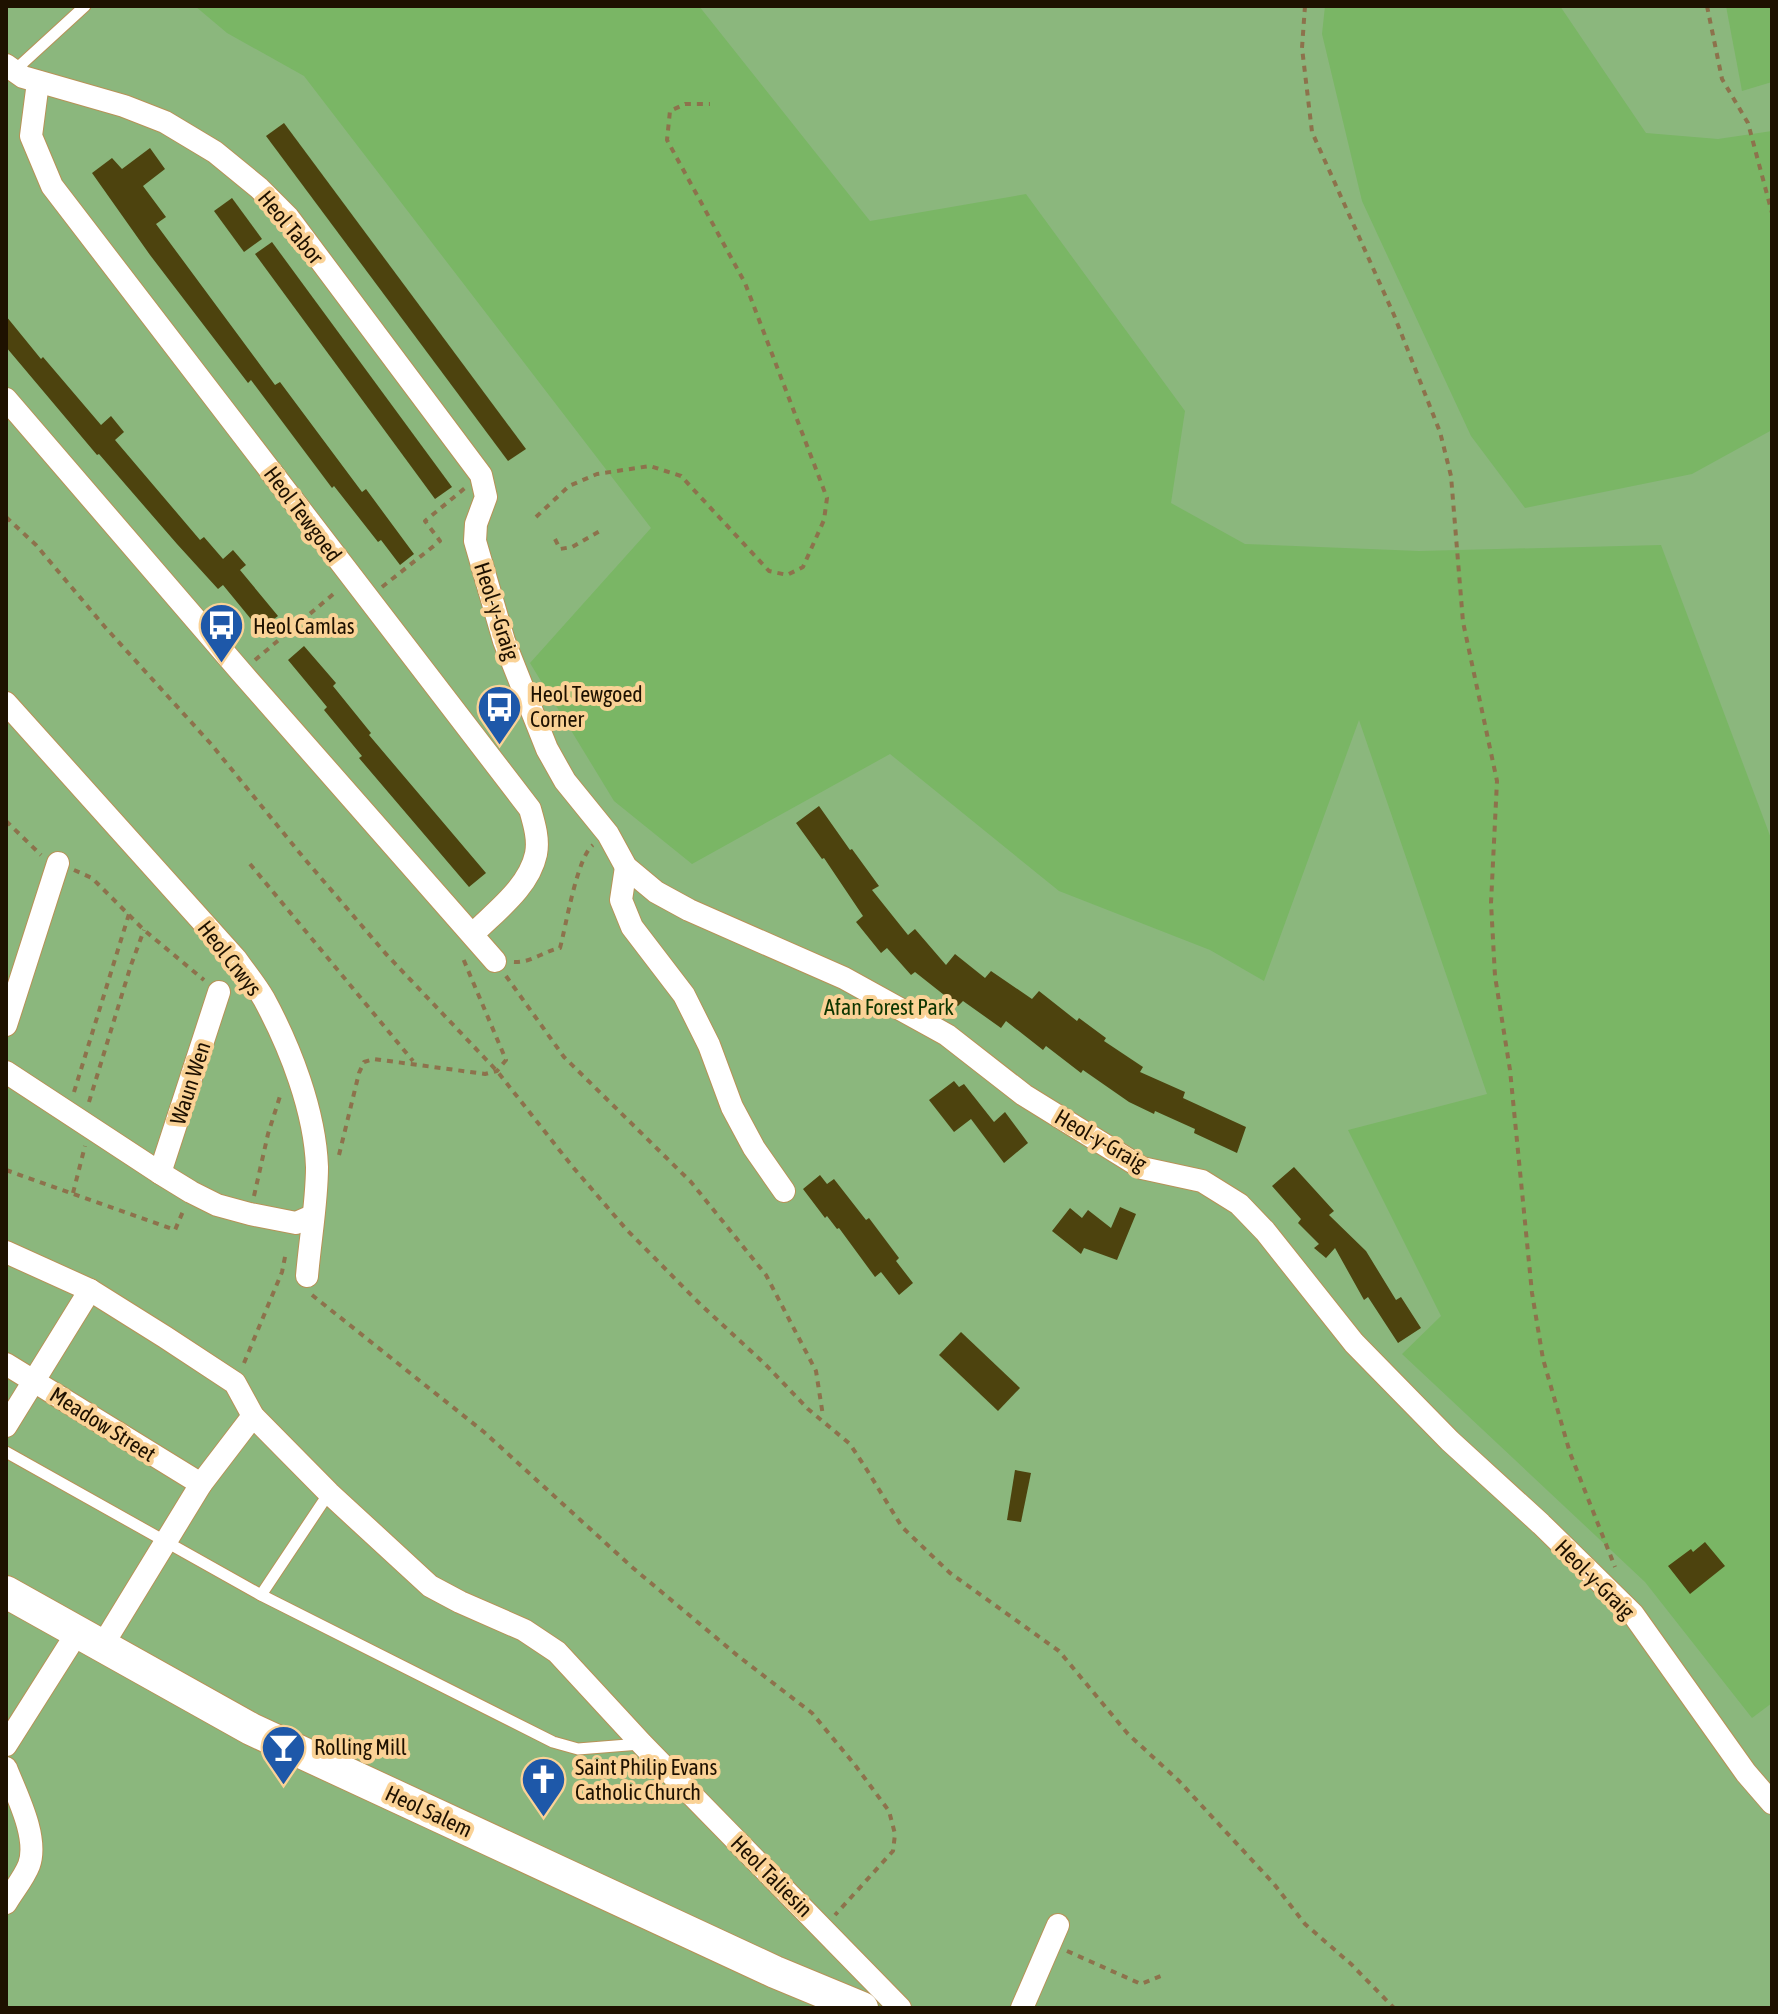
<svg xmlns="http://www.w3.org/2000/svg" width="1778" height="2014" font-family="'Asap Condensed',sans-serif">
<style>
.green{fill:#8bb77d}
.forest{fill:#7ab665}
.building{fill:#4d430e}
.lines{fill:none;stroke-linecap:round;stroke-linejoin:round}
.lane-casing{stroke:#b79257;stroke-width:13}
.street-casing{stroke:#b79257;stroke-width:24}
.secondary-casing{stroke:#b79257;stroke-width:34}
.path{stroke:#8d724c;stroke-width:4;stroke-dasharray:6 6;stroke-linecap:butt}
.lane{stroke:#fff;stroke-width:11}
.street{stroke:#fff;stroke-width:22}
.secondary{stroke:#fff;stroke-width:32}
.labels{text-anchor:middle;stroke-width:8;stroke-linejoin:round;paint-order:stroke}
.street-label{font-size:22px;fill:#1e1100;stroke:#fad296}
.poi-label{font-size:22px;fill:#1e1100;stroke:#fad296;text-anchor:start}
.park-label{font-size:22px;fill:#0e3600;stroke:#fad296}
</style>
<rect width="100%" height="100%" fill="#fad296"/>
<rect class="green" x="6" y="6" width="1766" height="2002"/>
<g class="forest">
<polygon points="195,6 699,6 870,221 1026,194 1185,411 1171,503 1245,544 1419,551 1661,545 1772,841 1772,1703 1752,1718 1645,1582 1402,1354 1441,1316 1348,1130 1487,1094 1359,720 1264,981 1210,950 1059,891 890,754 692,864 614,801 530,663 651,528 304,76 227,33"/>
<polygon points="1325,6 1560,6 1646,133 1718,139 1772,131 1772,430 1692,474 1525,508 1471,436 1362,201 1322,34"/>
<polygon points="1726,6 1772,6 1772,82 1742,91"/>
</g>
<g class="building">
<polygon points="284,123 526,449 508,461 266,136"/>
<polygon points="150,148 165,169 143,186 166,217 156,224 275,385 280,382 362,492 366,489 414,554 400,565 381,540 378,542 334,486 332,488 251,380 248,383 150,255 92,173 112,158 122,169"/>
<polygon points="232,198 262,239 244,252 214,211"/>
<polygon points="272,242 452,487 435,499 255,254"/>
<polygon points="6,316 41,359 43,357 101,425 111,416 124,432 115,440 200,540 204,537 223,559 233,550 246,565 240,570 278,616 260,630 223,585 218,589 177,544 99,454 97,455 6,347"/>
<polygon points="304,646 336,683 333,686 371,733 369,735 486,873 469,887 359,758 362,756 324,710 327,707 288,660"/>
<polygon points="819,806 850,850 852,849 879,886 872,890 908,935 915,929 946,965 955,954 985,978 991,971 1032,999 1039,991 1077,1021 1079,1018 1106,1038 1104,1041 1143,1067 1140,1072 1185,1092 1183,1098 1246,1127 1237,1153 1194,1133 1195,1129 1155,1111 1154,1114 1129,1102 1083,1070 1081,1073 1046,1046 1043,1050 1006,1021 1001,1028 963,1001 958,1006 915,972 911,975 887,948 881,953 856,922 863,916 824,858 822,859 796,823"/>
<polygon points="954,1081 959,1087 964,1084 994,1122 1005,1112 1028,1143 1004,1163 971,1119 954,1132 929,1100"/>
<polygon points="1294,1167 1334,1211 1329,1215 1366,1251 1396,1300 1401,1297 1421,1328 1398,1343 1368,1297 1364,1300 1335,1248 1326,1258 1314,1248 1319,1244 1298,1223 1301,1219 1272,1186"/>
<polygon points="820,1175 827,1184 834,1179 866,1220 869,1218 899,1258 896,1261 913,1283 899,1295 881,1272 875,1277 839,1228 837,1229 827,1216 825,1218 803,1189"/>
<polygon points="1120,1207 1136,1214 1117,1260 1084,1248 1081,1254 1052,1231 1070,1208 1082,1218 1088,1210 1111,1228"/>
<polygon points="961,1332 1020,1388 998,1411 939,1355"/>
<polygon points="1015,1470 1031,1473 1021,1522 1007,1520"/>
<polygon points="1705,1542 1725,1566 1690,1594 1668,1566 1691,1549 1693,1552"/>
</g>
<g class="lines">
<defs>
<g id="lane">
<polyline points="14,71 85,6"/>
<polyline points="6,1452 261,1595 329,1493"/>
<polyline points="261,1595 553,1742 578,1749 640,1744"/>
</g>
<g id="street">
<polyline points="6,65 23,77 124,106 165,122 215,152 259,188 288,217 481,475 486,497 476,524 475,541 504,641 547,749 565,781 608,834 626,867 656,892 689,910 844,978 947,1035 1024,1095 1142,1168 1202,1181 1239,1204 1265,1231 1354,1343 1450,1441 1541,1524 1633,1614 1746,1773 1772,1803"/>
<path d="M38 82 31 136 52 186 530 809C534 823 539 839 536 854 529 887 496 911 473 934"/>
<polyline points="6,399 241,672 495,961"/>
<path d="M6 703 236 959C245 972 256 985 264 999 290 1047 315 1111 317 1167 317 1202 310 1240 307 1276"/>
<polyline points="626,867 621,900 632,927 684,995 709,1045 732,1107 754,1148 784,1191"/>
<polyline points="6,1025 58,863"/>
<polyline points="6,1072 160,1173 191,1192 217,1205 250,1214 296,1223 312,1216"/>
<polyline points="160,1173 219,992"/>
<polyline points="6,1252 90,1290 165,1337 235,1383 253,1416 329,1493 430,1586 460,1602 524,1630 557,1652 642,1744 900,2008"/>
<polyline points="6,1364 201,1484"/>
<polyline points="6,1426 90,1290"/>
<polyline points="102,1646 201,1484 253,1416"/>
<polyline points="6,1745 77,1633"/>
<path d="M6 1768C16 1794 39 1837 29 1865 24 1878 13 1891 6 1903"/>
<polyline points="1022,2008 1058,1925"/>
</g>
<polyline id="secondary" points="6,1592 251,1729 775,1972 862,2008"/>
</defs>
<use href="#lane" class="lane-casing"/>
<use href="#street" class="street-casing"/>
<use href="#secondary" class="secondary-casing"/>
<g class="path">
<polyline points="1305,6 1302,48 1312,132 1394,315 1440,432 1451,476 1463,622 1497,781 1491,903 1495,976 1510,1070 1532,1293 1543,1359 1570,1453 1615,1567"/>
<polyline points="1707,6 1722,79 1748,123 1772,213"/>
<polyline points="6,517 36,545 105,627 211,744 303,857 386,954 497,1071 572,1166 626,1229 699,1303 766,1365 808,1409 850,1444 867,1470 902,1527 950,1573 1059,1651 1128,1734 1179,1781 1274,1884 1305,1924 1351,1964 1394,2008"/>
<polyline points="536,517 569,486 597,474 650,466 681,476 769,571 787,575 803,567 824,520 827,498 745,283 667,140 670,111 685,104 710,104"/>
<polyline points="555,539 560,549 572,547 600,531"/>
<polyline points="382,587 440,541 425,521 465,488"/>
<polyline points="255,660 337,591"/>
<polyline points="6,821 41,855"/>
<polyline points="250,864 413,1061"/>
<polyline points="74,870 92,878 144,930 204,980"/>
<path d="M514 962C531 963 544 951 560 948 566 926 577 857 593 845"/>
<polyline points="506,976 564,1057 691,1182 766,1275 816,1371 823,1416"/>
<polyline points="74,1092 129,914"/>
<polyline points="89,1102 131,965 144,930"/>
<polyline points="339,1155 359,1073 364,1062 374,1059 485,1074 497,1071 506,1060 462,956"/>
<polyline points="6,1170 175,1230 184,1209"/>
<polyline points="73,1193 85,1146"/>
<polyline points="254,1196 268,1134 281,1093"/>
<polyline points="312,1295 484,1432 633,1568 738,1656 812,1713 855,1765 889,1811 895,1834 893,1851 835,1915"/>
<polyline points="244,1363 282,1272 286,1252"/>
<polyline points="1067,1951 1141,1984 1161,1976"/>
</g>
<use href="#lane" class="lane"/>
<use href="#street" class="street"/>
<use href="#secondary" class="secondary"/>
</g>
<defs>
<symbol id="bus-pin" viewBox="-11 -11 22 30"><path d="M0 17L-7.5 6A9.5 9.5 0 1 1 7.5 6Z" fill="#1e58a9" stroke="#fad296"/><path d="M-5-6H5V4H4V6H2V4H-2V6H-4V4H-5ZM-3.5-4V0h7V-4ZM-3.5 1.2v1.5H-2V1.2ZM2 1.2v1.5H3.5V1.2Z" fill="#fff"/></symbol>
<symbol id="bar-pin" viewBox="-11 -11 22 30"><path d="M0 17L-7.5 6A9.5 9.5 0 1 1 7.5 6Z" fill="#1e58a9" stroke="#fad296"/><path d="M-6-5H6L.8 .8V4.5H3.5V6h-7V4.5H-.8V.8Z" fill="#fff"/></symbol>
<symbol id="church-pin" viewBox="-11 -11 22 30"><path d="M0 17L-7.5 6A9.5 9.5 0 1 1 7.5 6Z" fill="#1e58a9" stroke="#fad296"/><path d="M-1.2-6h2.4v3.5h3.3v2.4h-3.3V6h-2.4V-.1h-3.3v-2.4h3.3Z" fill="#fff"/></symbol>
</defs>
<g fill-rule="evenodd">
<use href="#bus-pin" x="196" y="600" width="51" height="69"/>
<use href="#bus-pin" x="474" y="682" width="51" height="69"/>
<use href="#bar-pin" x="258" y="1722" width="51" height="69"/>
<use href="#church-pin" x="518" y="1754" width="51" height="69"/>
</g>
<g class="labels">
<g class="street-label">
<text transform="translate(291 227) rotate(50)" y="8">Heol Tabor</text>
<text transform="translate(303 514) rotate(53)" y="8">Heol Tewgoed</text>
<text transform="translate(497 611) rotate(72)" y="8">Heol-y-Graig</text>
<text transform="translate(230 958) rotate(52)" y="8">Heol Crwys</text>
<text transform="translate(190 1083) rotate(-72)" y="8">Waun Wen</text>
<text transform="translate(1101 1140) rotate(30)" y="8">Heol-y-Graig</text>
<text transform="translate(103 1424) rotate(32)" y="8">Meadow Street</text>
<text transform="translate(1595 1579) rotate(45)" y="8">Heol-y-Graig</text>
<text transform="translate(429 1811) rotate(25)" y="8">Heol Salem</text>
<text transform="translate(772 1876) rotate(45)" y="8">Heol Taliesin</text>
</g>
<g class="poi-label">
<text x="253" y="634">Heol Camlas</text>
<text x="530" y="702">Heol Tewgoed<tspan x="530" dy="25">Corner</tspan></text>
<text x="314" y="1755">Rolling Mill</text>
<text x="575" y="1775">Saint Philip Evans<tspan x="575" dy="25">Catholic Church</tspan></text>
</g>
<g class="park-label">
<text x="889" y="1015">Afan Forest Park</text>
</g>
</g>
<rect width="1778" height="2014" fill="none" stroke="#1e1100" stroke-width="16"/>
</svg>
